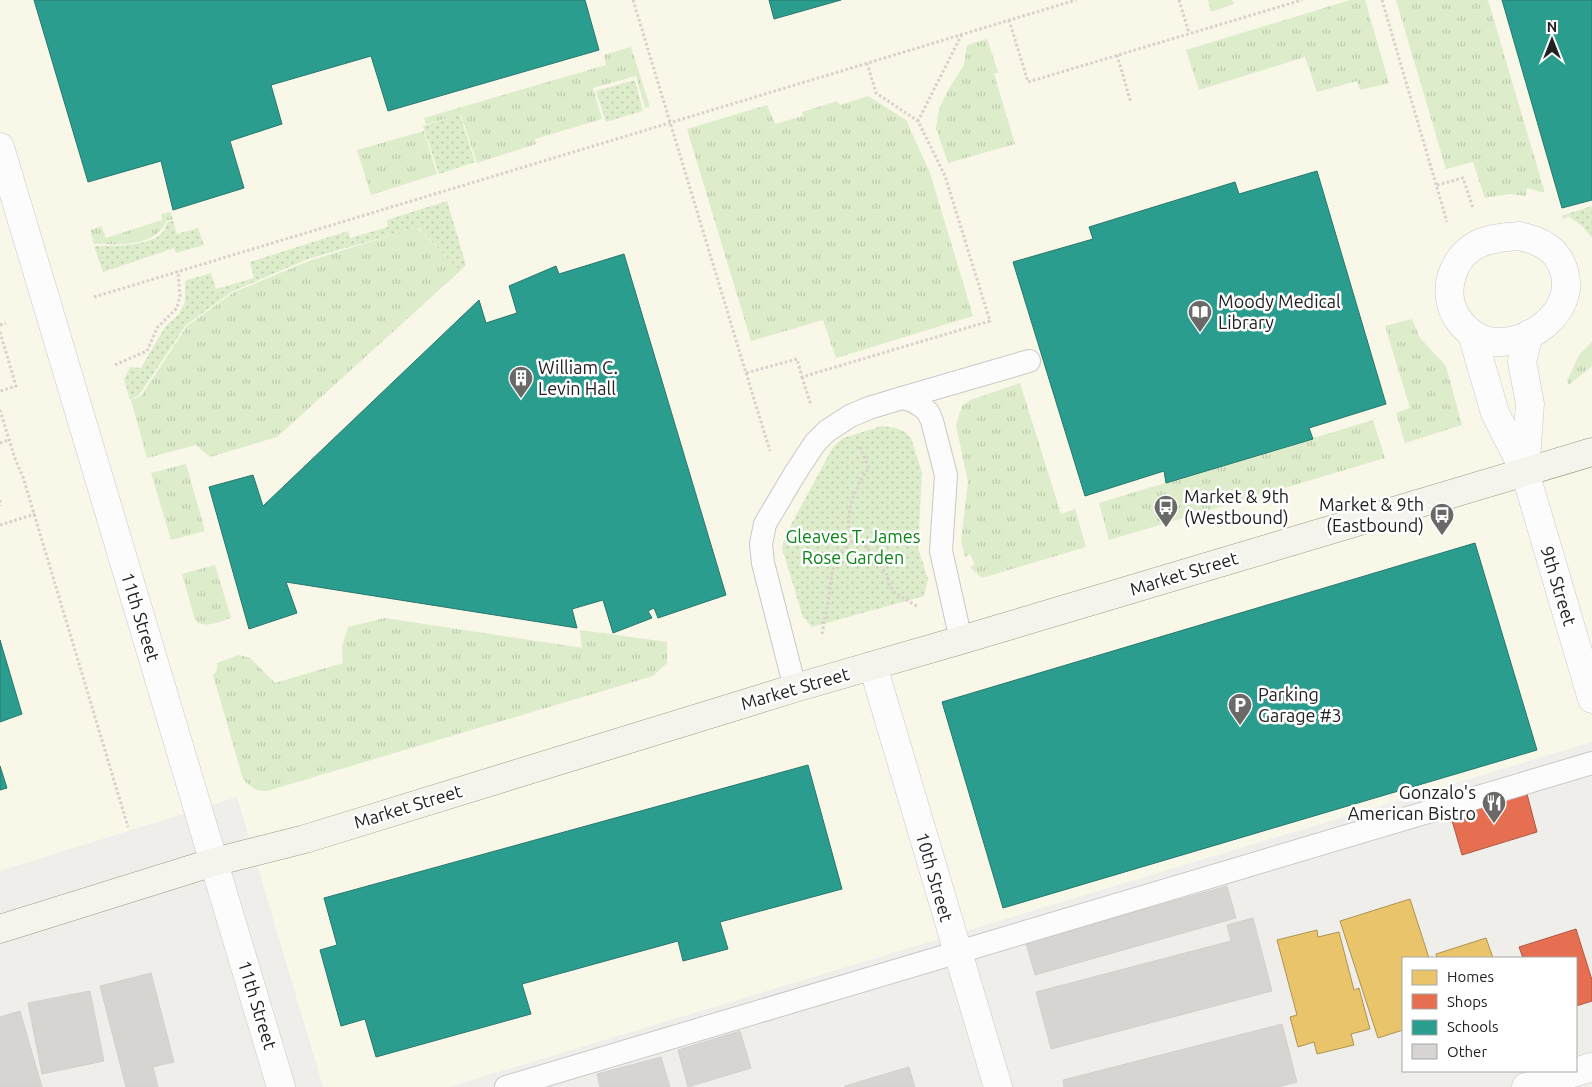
<svg xmlns="http://www.w3.org/2000/svg" width="1592" height="1087" font-family="Ubuntu,sans-serif">
<style>
.education{fill:#f8f7e8}
.grass{fill:url(#grass-tufts)}
.garden{fill:url(#garden-dots)}
.homes{fill:#e9c46a;stroke:#ad9354}
.shops{fill:#e76f51;stroke:#ac5843}
.schools{fill:#2a9d8f;stroke:#28786e}
.building{fill:#d7d4d2;stroke:#d3d0cc}
.lines{fill:none;stroke-linecap:round;stroke-linejoin:round}
.service-casing{stroke:#c9c8c7;stroke-width:24}
.minor-casing{stroke:#c9c8c7;stroke-width:29}
.secondary-casing{stroke:#999a82;stroke-width:29}
.path{stroke:#dccecd;stroke-width:3;stroke-dasharray:2.5 2.5;stroke-linecap:butt}
.service{stroke:#fdfcfc;stroke-width:22}
.minor{stroke:#fdfcfc;stroke-width:28}
.secondary{stroke:#f4f4ed;stroke-width:28}
.labels{text-anchor:middle;stroke-width:5;stroke-linejoin:round;paint-order:stroke}
.poi-label{font-size:18px;fill:#222;stroke:#fff;text-anchor:start}
.park-label{font-size:18px;fill:#0c8416;stroke:#fff}
.street-label{font-size:18px;fill:#222;stroke:#fff}
</style>
<defs>
<pattern id="grass-tufts" width="24" height="20" patternUnits="userSpaceOnUse" patternTransform="scale(1.25)"><rect width="24" height="20" fill="#ddeccb"/><path d="M3 7l-1-3M5 7V3M7 7l1-3M15 17l-1-3M17 17v-4M19 17l1-3" fill="none" stroke="#bdcaae"/></pattern>
<pattern id="garden-dots" width="8" height="8" patternUnits="userSpaceOnUse" patternTransform="scale(1.25)"><rect width="8" height="8" fill="#ddeccb"/><path d="M2 2h.1M6 6h.1" fill="none" stroke="#bdcaae" stroke-width="1.8" stroke-linecap="round"/></pattern>
</defs>
<rect width="100%" height="100%" fill="#f0eeeb"/>
<polygon class="education" points="0,0 1592,0 1592,742 449,1087 323,1087 237,797 0,871"/>
<g class="grass">
<polygon points="1208,0 1232,0 1234,4 1211,12"/>
<polygon points="1350,0 1365,0 1389,83 1360,90 1357,81 1317,92 1305,57 1199,90 1186,50"/>
<polygon points="1396,0 1488,0 1545,193 1527,188 1526,196 1510,194 1485,198 1473,162 1446,169"/>
<polygon points="987,39 998,72 994,74 1015,144 948,163 936,128 939,109 948,90 964,65 967,45"/>
<polygon points="631,47 650,107 645,108 636,76 593,88 602,119 535,139 536,144 477,163 461,115 426,124 424,118 606,65 604,55"/>
<polygon points="868,96 906,120 930,173 973,316 836,358 823,320 751,341 687,129 767,105 775,124 803,116 802,112 837,101 840,105"/>
<polygon points="424,131 437,174 371,195 357,150"/>
<path d="M170 212 173 220H167C155 248 120 244 94 244L90 230 101 226 106 238 162 220 161 214Z"/>
<polygon points="417,227 460,271 277,437 210,457 196,445 147,458 131,400 141,396 187,326 234,292 309,261"/>
<polygon points="1412,319 1420,338 1446,366 1462,425 1405,443 1396,413 1410,408 1385,326"/>
<polygon points="1592,342 1592,366 1569,385 1567,381 1579,355"/>
<polygon points="1020,383 1061,514 1075,509 1086,547 982,578 970,567 975,564 970,554 965,557 961,540 968,482 956,425 962,406 970,400"/>
<polygon points="1373,420 1385,458 1109,540 1099,503"/>
<polygon points="186,464 205,531 171,540 151,473"/>
<path d="M215 565 231 618C221 621 203 630 195 620L182 574Z"/>
<path d="M385 618 582 648 580 630 667 642V663L653 676 267 791C256 791 251 788 243 779L213 675 217 670V663L239 655 250 658 275 683 343 663 342 647 348 627Z"/>
</g>
<g class="garden">
<polygon points="635,80 643,111 606,122 596,91"/>
<polygon points="460,115 475,162 439,174 423,126"/>
<polygon points="447,201 466,265 460,271 418,227 308,259 233,291 186,325 139,395 130,400 124,379 130,367 141,368 165,327 179,314 185,302 185,281 211,273 216,289 254,278 250,262 348,231 350,238 388,227 387,220"/>
<polygon points="1592,206 1592,238 1582,226 1568,216 1564,219 1561,216"/>
<path d="M168 221H173L177 234 198 228 204 245 176 253 174 248 103 272 94 246C112 246 150 247 163 232 165 229 166 224 168 221Z"/>
<polygon points="882,426 896,428 905,432 911,438 922,473 918,548 928,579 924,596 812,627 803,617 782,548 785,536 833,447 843,438"/>
</g>
<g class="homes">
<polygon points="1410,899 1429,958 1403,958 1403,1030 1378,1038 1340,921"/>
<polygon points="1317,930 1318,937 1339,932 1354,990 1359,988 1370,1029 1351,1034 1354,1045 1317,1054 1314,1042 1298,1047 1290,1017 1297,1015 1277,940"/>
<polygon points="1486,938 1493,958 1437,958 1436,954"/>
</g>
<g class="shops">
<polygon points="1527,794 1537,832 1462,855 1451,817"/>
<polygon points="1576,929 1592,980 1592,1001 1576,1006 1576,958 1523,958 1519,947"/>
</g>
<g class="schools">
<polygon points="34,0 585,0 599,50 388,111 371,56 271,85 282,124 230,141 244,188 173,210 161,161 88,182"/>
<polygon points="769,0 841,0 774,19"/>
<polygon points="1502,0 1592,0 1592,200 1562,208"/>
<polygon points="1317,171 1386,404 1309,428 1313,439 1166,483 1164,471 1085,496 1013,262 1093,239 1089,227 1235,182 1239,194"/>
<polygon points="624,254 726,595 658,618 654,608 648,611 652,618 613,633 603,600 572,609 577,628 286,582 297,613 249,629 209,487 253,475 263,506 479,300 486,323 517,313 509,286 556,266 559,274"/>
<polygon points="1475,543 1537,750 1003,908 942,702"/>
<polygon points="0,640 22,714 0,722"/>
<polygon points="808,765 842,889 720,922 728,949 683,961 678,941 522,984 531,1014 376,1057 365,1019 341,1026 320,950 337,945 324,898"/>
<polygon points="0,766 7,788 0,790"/>
</g>
<g class="building">
<polygon points="1227,886 1236,918 1035,975 1026,943"/>
<polygon points="1253,918 1272,991 1051,1049 1036,992 1231,941 1227,925"/>
<polygon points="151,973 174,1062 153,1067 158,1087 126,1087 100,986"/>
<polygon points="90,991 104,1061 42,1074 28,1003"/>
<polygon points="20,1011 42,1087 0,1087 0,1017"/>
<polygon points="1282,1024 1297,1082 1278,1087 1064,1087 1063,1080"/>
<polygon points="740,1031 751,1068 688,1087 678,1050"/>
<polygon points="661,1057 670,1087 600,1087 597,1074"/>
<polygon points="909,1067 915,1087 845,1087 845,1086"/>
</g>
<g class="lines">
<defs>
<g id="service">
<polyline points="902,398 1029,361"/>
<polyline points="795,688 763,563 761,544 765,524 794,475 815,443 827,431 850,416 869,408 902,398 913,401 921,406 928,412 932,421 946,475 941,551 961,640"/>
<polyline points="506,1087 1592,763"/>
</g>
<g id="minor">
<polyline points="0,147 281,1087"/>
<path d="M1519 236C1541 241 1557 248 1564 271 1577 312 1526 349 1488 341 1477 338 1467 331 1460 322 1440 297 1450 258 1478 244 1490 238 1506 237 1519 236Z"/>
<polyline points="1472,334 1495,413 1525,472 1592,699"/>
<polyline points="1525,472 1530,404 1522,362 1529,334"/>
<polyline points="873,666 998,1087"/>
<polyline points="1526,1087 1592,1067"/>
</g>
<polyline id="secondary" points="0,929 214,862 305,839 795,688 961,640 1592,452"/>
</defs>
<use href="#service" class="service-casing"/>
<use href="#minor" class="minor-casing"/>
<use href="#secondary" class="secondary-casing"/>
<g class="path">
<polyline points="633,0 746,373 797,359 802,377 990,321 945,176 918,121 962,34"/>
<polyline points="1179,0 1189,33"/>
<polyline points="1382,0 1447,222"/>
<polyline points="1009,20 1028,82 1302,0"/>
<polyline points="1117,55 1131,103"/>
<polyline points="867,63 876,93 918,121"/>
<polyline points="1437,185 1463,178 1473,208"/>
<polyline points="94,297 1076,0"/>
<polyline points="0,325 6,323"/>
<polyline points="0,332 16,386 0,391"/>
<polyline points="115,365 147,351 157,328 177,308 180,295 178,271"/>
<polyline points="746,373 770,451"/>
<polyline points="802,377 811,405"/>
<polyline points="0,410 15,459 23,477 128,827"/>
<polyline points="0,443 9,440"/>
<path d="M860 447 869 468C853 489 844 515 851 541L865 546 874 556 887 575 889 584 894 592 918 607"/>
<polyline points="0,500 0,506"/>
<polyline points="0,525 35,514"/>
<path d="M822 634C824 623 826 613 828 603 832 578 830 559 851 541"/>
</g>
<use href="#service" class="service"/>
<use href="#minor" class="minor"/>
<use href="#secondary" class="secondary"/>
</g>
<defs>
<symbol id="library-pin" viewBox="-11 -11 22 30"><path d="M0 17L-7.5 6A9.5 9.5 0 1 1 7.5 6Z" fill="#6a6968" stroke="#fff"/><path d="M-6-4Q-3-5.5-.7-3.5V5Q-3 3-6 4ZM6-4Q3-5.5 .7-3.5V5Q3 3 6 4Z" fill="#fff"/></symbol>
<symbol id="building-pin" viewBox="-11 -11 22 30"><path d="M0 17L-7.5 6A9.5 9.5 0 1 1 7.5 6Z" fill="#6a6968" stroke="#fff"/><path d="M-4-6H4V6H1V3H-1V6H-4ZM-2.5-4.3h1.7v1.8h-1.7ZM.8-4.3h1.7v1.8H.8ZM-2.5-1h1.7V.8h-1.7ZM.8-1h1.7V.8H.8Z" fill="#fff"/></symbol>
<symbol id="bus-pin" viewBox="-11 -11 22 30"><path d="M0 17L-7.5 6A9.5 9.5 0 1 1 7.5 6Z" fill="#6a6968" stroke="#fff"/><path d="M-5-6H5V4H4V6H2V4H-2V6H-4V4H-5ZM-3.5-4V0h7V-4ZM-3.5 1.2v1.5H-2V1.2ZM2 1.2v1.5H3.5V1.2Z" fill="#fff"/></symbol>
<symbol id="parking-pin" viewBox="-11 -11 22 30"><path d="M0 17L-7.5 6A9.5 9.5 0 1 1 7.5 6Z" fill="#6a6968" stroke="#fff"/><path d="M-3.5-5.5H1a3.5 3.5 0 0 1 0 7H-1V5.5H-3.5ZM-1-3.4V-.6H.8a1.4 1.4 0 0 0 0-2.8Z" fill="#fff"/></symbol>
<symbol id="restaurant-pin" viewBox="-11 -11 22 30"><path d="M0 17L-7.5 6A9.5 9.5 0 1 1 7.5 6Z" fill="#6a6968" stroke="#fff"/><path d="M-5-6h1v4h1v-4h1v4h1v-4h1v5L-1.5 .5V6h-2V.5L-5-1ZM5-6V6H3V1.5H1.5Q1.5-4 5-6Z" fill="#fff"/></symbol>
</defs>
<g fill-rule="evenodd">
<use href="#library-pin" x="1186" y="298" width="28" height="38"/>
<use href="#building-pin" x="507" y="364" width="28" height="38"/>
<use href="#bus-pin" x="1152" y="493" width="28" height="38"/>
<use href="#bus-pin" x="1428" y="501" width="28" height="38"/>
<use href="#parking-pin" x="1226" y="691" width="28" height="38"/>
<use href="#restaurant-pin" x="1480" y="789" width="28" height="38"/>
</g>
<g class="labels">
<g class="poi-label">
<text x="1218" y="308">Moody Medical<tspan x="1218" dy="21">Library</tspan></text>
<text x="538" y="374">William C.<tspan x="538" dy="21">Levin Hall</tspan></text>
<text x="1184" y="503">Market &amp; 9th<tspan x="1184" dy="21">(Westbound)</tspan></text>
<text x="1424" y="511" text-anchor="end">Market &amp; 9th<tspan x="1424" dy="21">(Eastbound)</tspan></text>
<text x="1258" y="701">Parking<tspan x="1258" dy="21">Garage #3</tspan></text>
<text x="1476" y="799" text-anchor="end">Gonzalo's<tspan x="1476" dy="21">American Bistro</tspan></text>
</g>
<g class="park-label">
<text x="853" y="543">Gleaves T. James<tspan x="853" dy="21">Rose Garden</tspan></text>
</g>
<g class="street-label">
<text transform="translate(1184 574) rotate(-17)" y="6">Market Street</text>
<text transform="translate(1558 586) rotate(73)" y="6">9th Street</text>
<text transform="translate(140 617) rotate(73)" y="6">11th Street</text>
<text transform="translate(795 689) rotate(-16)" y="6">Market Street</text>
<text transform="translate(408 807) rotate(-17)" y="6">Market Street</text>
<text transform="translate(934 877) rotate(74)" y="6">10th Street</text>
<text transform="translate(257 1005) rotate(73)" y="6">11th Street</text>
</g>
</g>
<rect x="1402" y="957" width="175" height="115" fill="#ffffff" stroke="#a7a7a7"/>
<rect x="1412" y="970" width="25" height="15" fill="#e9c46a" stroke="#a7a7a7"/>
<text x="1447" y="982" font-size="15" fill="#222222">Homes</text>
<rect x="1412" y="994" width="25" height="15" fill="#e76f51" stroke="#a7a7a7"/>
<text x="1447" y="1007" font-size="15" fill="#222222">Shops</text>
<rect x="1412" y="1020" width="25" height="15" fill="#2a9d8f" stroke="#a7a7a7"/>
<text x="1447" y="1032" font-size="15" fill="#222222">Schools</text>
<rect x="1412" y="1044" width="25" height="15" fill="#d7d4d2" stroke="#a7a7a7"/>
<text x="1447" y="1057" font-size="15" fill="#222222">Other</text>
<g transform="translate(1552 40)" stroke="#ffffff" stroke-width="4" paint-order="stroke">
<path d="M0-4L9 19L0 12L-9 19Z" fill="#222222"/>
<text y="-8" font-size="14" font-weight="bold" text-anchor="middle" fill="#222222">N</text>
</g>
</svg>
